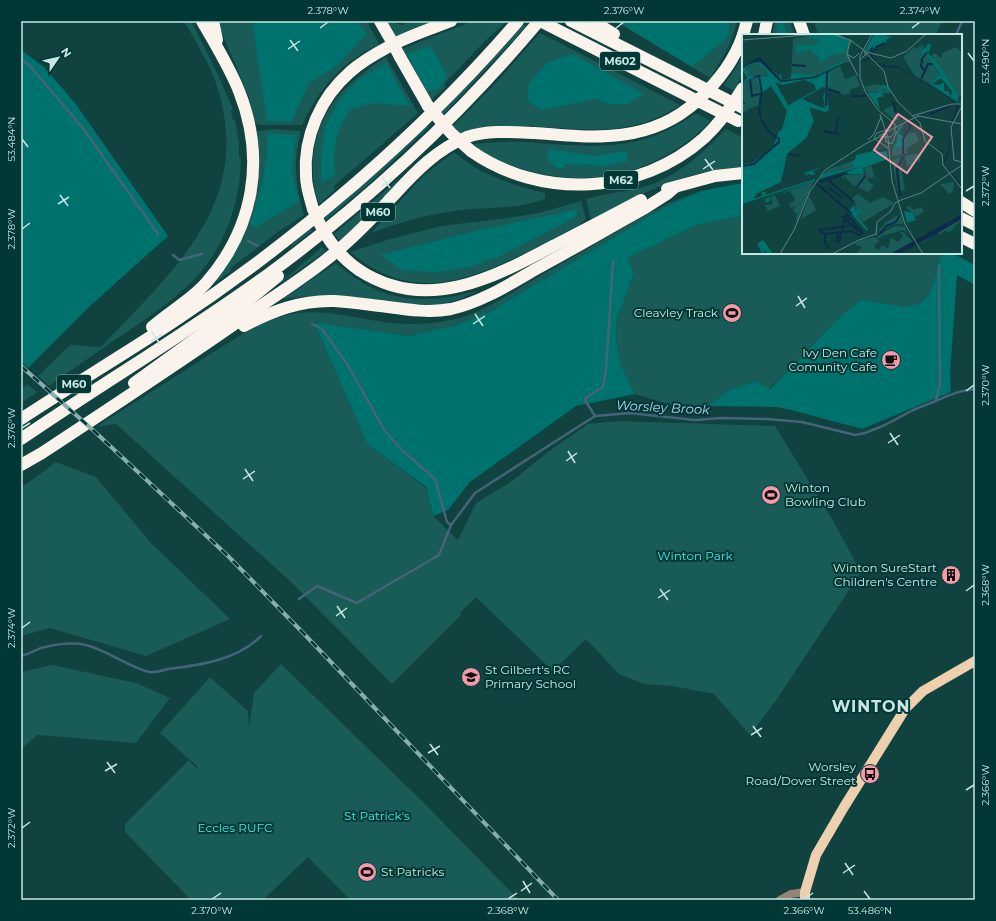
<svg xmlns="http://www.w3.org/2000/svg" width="996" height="921" font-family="Montserrat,sans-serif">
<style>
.green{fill:#195b57}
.forest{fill:#00726d}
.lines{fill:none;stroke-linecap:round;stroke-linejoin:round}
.stream{stroke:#446478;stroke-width:2.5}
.minor{stroke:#948575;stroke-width:8}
.major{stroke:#eed0af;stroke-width:10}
.highway{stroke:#faf3eb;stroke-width:12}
.rail-casing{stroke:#89afac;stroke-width:4}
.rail{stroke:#013835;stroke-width:2.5;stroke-dasharray:8;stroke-linecap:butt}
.highway-bridge{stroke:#faf3eb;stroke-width:12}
.ticks{fill:none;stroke:#c8e7e4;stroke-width:1.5}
.labels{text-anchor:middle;stroke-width:4;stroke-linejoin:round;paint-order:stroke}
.shield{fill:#013835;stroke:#8cb2b0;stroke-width:1}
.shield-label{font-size:11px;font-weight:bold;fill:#c8e7e4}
.poi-label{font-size:12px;fill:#c8e7e4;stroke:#013835;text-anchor:end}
.park-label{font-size:12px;fill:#3ceee5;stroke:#013835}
.water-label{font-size:13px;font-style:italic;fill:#b4d3f3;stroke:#013835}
.district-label{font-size:16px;font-weight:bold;letter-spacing:1px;fill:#c8e7e4;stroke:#013835}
.inset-river{fill:none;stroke:#0c2c49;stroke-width:2}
.inset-road{fill:none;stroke:#5a8482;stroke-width:1}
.view{fill:#f39aa8;fill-opacity:0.15;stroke:#f39aa8;stroke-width:2}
.inset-edge{fill:none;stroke:#c8e7e4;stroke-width:2}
.neatline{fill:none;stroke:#c8e7e4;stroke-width:1.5}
.ticks-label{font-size:10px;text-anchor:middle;fill:#c8e7e4}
</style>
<rect width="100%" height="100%" fill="#104240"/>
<g class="green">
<path d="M184 21H191C206 50 221 79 233 110H231L233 120H235L239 143V157L241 159C240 210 221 257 182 291 164 307 144 320 124 334 98 351 74 368 49 386L38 376 70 345 101 347C175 268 257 201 215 80 207 60 195 40 184 21Z"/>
<path d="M217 21H367L379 45C343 59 318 91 302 125H260L255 123 249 97Z"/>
<polygon points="386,21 403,25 409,21 434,21 395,37"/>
<polygon points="473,21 507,21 485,41 445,83 445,88 431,100 402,49"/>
<path d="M615 21H737C732 43 722 59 710 78Z"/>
<polygon points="775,21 790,21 794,35 772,35"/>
<polygon points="814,21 942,21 936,35 818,35"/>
<polygon points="523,25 527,26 443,115 440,112"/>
<path d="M540 33 680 105C626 141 580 127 521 126 501 126 480 131 460 134L453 126 495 84Z"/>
<polygon points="743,53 743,73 734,91 724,85 736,68"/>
<path d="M386 57 418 113 334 186 335 190 319 204C305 163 315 117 347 87 359 75 372 66 386 57Z"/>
<path d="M696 113 711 121C662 170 597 190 530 171 509 166 489 158 473 144 490 143 507 141 524 142 591 146 638 155 696 113Z"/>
<polygon points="427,125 429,127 370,183 326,220 325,217 373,175"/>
<path d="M272 129 301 131C293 163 295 183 304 215L279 231 231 268 230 272 210 286 235 249 255 132Z"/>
<path d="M726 129 743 138V167C689 169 642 193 595 218L592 219 590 217 586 199C604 194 622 192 640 188 675 179 702 154 726 129Z"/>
<path d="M454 152C480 175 512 185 545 193V199C519 209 490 207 463 210 431 213 401 222 371 233L423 176Z"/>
<polygon points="403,176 354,229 340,241 334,234"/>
<path d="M701 191 661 209 491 311 457 325 408 336 321 323 315 324 367 444 426 488 433 516 458 540 476 503 512 481 548 452 588 424 618 421 775 426 832 519 861 572 777 699 750 735 714 694 673 686 644 684 619 674 586 639 553 671 476 597 460 613 461 615 392 684 291 582 116 424 96 427 231 341C252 328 272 317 297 313 329 309 362 320 393 323 412 325 431 324 450 320 477 316 508 295 531 281 571 258 610 236 649 213L669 203Z"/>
<path d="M581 201 586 219 578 226C530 249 467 290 413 282 389 279 368 267 350 252L387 240 441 226 508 218 539 213Z"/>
<polygon points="743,216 743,253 942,253 930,293 921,303 906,307 863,300 834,323 769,389 755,381 731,389 708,406 671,405 635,394 621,365 616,340 617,318 634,274 628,258 699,224"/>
<polygon points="310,229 312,231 292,247 291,245"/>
<polygon points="322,247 326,251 274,288"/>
<path d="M336 263C381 303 424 306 480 290L460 299 437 306 310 296 283 299Z"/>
<polygon points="27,384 37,392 21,403 21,398 23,395 21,394 21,390"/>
<polygon points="56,462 96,477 150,542 230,619 146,656 50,628 21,636 21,488"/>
<polygon points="281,664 421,800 519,900 350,900 308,857 263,900 191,900 125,832 125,824 189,760 196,768 198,767 160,733 210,677 248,711 249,728 254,693"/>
<polygon points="52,665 136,683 170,698 136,743 37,735 21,749 21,672"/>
</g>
<g class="forest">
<polygon points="252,21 357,21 367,34 334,68 309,83 291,122 267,121"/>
<polygon points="617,21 730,21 728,37 692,67"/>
<polygon points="778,21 782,21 788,35 776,35"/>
<polygon points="430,46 447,75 438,90 427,91 407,54"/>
<polygon points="21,50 44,67 75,103 168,236 89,307 28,368 21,362"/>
<polygon points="572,54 644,94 628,104 609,104 596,99 541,110 527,100 529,83 547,63"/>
<path d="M386 63 410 106 374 103 351 109C334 133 334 145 335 174L321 183V155L325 126 340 99 357 81Z"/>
<path d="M267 133 296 135 292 175 299 201 256 227 250 224C261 191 268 167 267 133Z"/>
<polygon points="549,149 594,156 626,151 628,161 605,166 567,164 561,169 555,167 547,158"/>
<polygon points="737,184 743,184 743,216 699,224 628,258 634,274 617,318 616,340 621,365 635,394 576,406 470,482 448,510 433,516 426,487 367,444 315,324 321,323 408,336 457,325 491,311 661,209 701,191"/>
<polygon points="578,209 576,217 500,256 470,267 438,272 401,270 380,255 484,229"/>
<polygon points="942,253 952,253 975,265 975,285 957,275 950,374 951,392 862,429 791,410 777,407 708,406 731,389 755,381 770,389 834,323 854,305 863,300 906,307 921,303 930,293"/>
</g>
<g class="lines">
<g class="stream">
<polyline points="956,35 962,21"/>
<polyline points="21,59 29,65 82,127 158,234"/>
<polyline points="248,241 258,246"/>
<polyline points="173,255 179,260 202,254"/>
<polyline points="312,324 322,329 347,364 385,431 403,451 435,479 447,522 451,525"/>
<path d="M936 401C948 395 961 390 975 389"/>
<polyline points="595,416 585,400 587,397 603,387 606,371 613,261"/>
<polyline points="299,599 317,586 357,603 439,555 451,525 475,493 595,416 629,413 695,420 722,418 767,419 802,422 855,435 865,433 885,425 913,410 936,401 940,384 939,266"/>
<path d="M21 656C28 654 34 651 41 648 54 644 73 642 86 645 107 650 130 668 150 672 156 673 163 670 168 669 201 665 237 660 261 636"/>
</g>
<polyline class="minor" points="780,900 791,894 805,892"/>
<polyline class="major" points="805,900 805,892 816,855 844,807 905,709 923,691 975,661"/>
<g class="highway">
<polyline points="213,21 217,40"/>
<polyline points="380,21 391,40"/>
<polyline points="540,21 688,96"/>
<polyline points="571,21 696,84"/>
<polyline points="593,21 614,34"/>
<polyline points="799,21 804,35"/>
<polyline points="743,35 747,21"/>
<polyline points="764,35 767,21"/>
<polyline points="400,57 428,106"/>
<path d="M471 151C541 200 640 195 704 138 719 124 732 106 743 88"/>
<polyline points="667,189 715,176 743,173"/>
<polyline points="961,202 975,211"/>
<path d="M313 209C310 198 306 187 306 176 303 137 321 97 350 72 361 62 375 54 388 47 408 36 430 29 451 21"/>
<polyline points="961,218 975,225"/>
<polyline points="961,237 975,244"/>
<path d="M359 270C426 314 493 278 555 245 584 230 613 215 641 200"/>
<path d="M244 326C272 311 301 300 334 301 352 302 370 305 388 307 409 310 431 313 451 309 482 302 510 284 536 269 573 249 609 228 645 208L667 194 674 188"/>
<path d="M152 327C169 312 191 300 206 283 254 228 266 159 239 91 229 66 215 44 202 21"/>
<polyline points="134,383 245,303 278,276"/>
<path d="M21 419C71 386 123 355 173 322 298 239 420 135 518 21"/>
<path d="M21 439C103 383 189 332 270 273 369 200 460 115 539 21"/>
<path d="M21 465 42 453C115 405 188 357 259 307 284 290 309 274 332 255 355 237 374 216 394 195 415 172 437 149 467 137 488 130 512 132 535 133 593 138 650 144 697 101 718 82 734 62 743 35"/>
</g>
<defs>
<polyline id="rail" points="21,366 94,431 228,556 307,637 558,900"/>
</defs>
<use href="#rail" class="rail-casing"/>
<use href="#rail" class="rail"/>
<g class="highway-bridge">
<polyline points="391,40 400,57"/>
<polyline points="696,84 743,108"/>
<polyline points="688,96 738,121"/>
<polyline points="428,106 451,133 471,151"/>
<path d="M313 209C323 234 337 255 359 270"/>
</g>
</g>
<path class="ticks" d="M320 28 328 22M616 28 624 22M912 28 920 22M290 40 298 51M288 49 300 41M968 53 974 61M22 139 28 147M705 159 713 170M703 169 715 161M382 177 390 188M381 187 392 179M966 191 974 186M60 195 68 206M58 204 69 197M22 229 30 223M798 296 805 308M796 306 807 298M475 314 483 326M473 324 485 316M152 332 160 344M150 342 162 334M966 391 974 385M22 428 30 423M890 433 898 445M888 443 900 435M568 451 575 463M566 461 577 453M245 469 253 481M243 479 255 471M660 589 668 600M966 591 974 585M658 598 670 590M337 606 345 618M336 616 347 608M22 628 30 622M753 726 761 737M751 735 762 728M430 744 438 755M428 753 440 746M107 762 115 773M105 771 117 764M966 790 974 785M22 828 30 822M845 863 853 875M843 873 855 865M523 881 530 893M521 891 532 883M864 891 870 899M212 899 221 893M508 899 517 893M804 899 813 893"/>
<defs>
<symbol id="stadium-disc" viewBox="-11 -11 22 22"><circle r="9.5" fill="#f39aa8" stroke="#013835"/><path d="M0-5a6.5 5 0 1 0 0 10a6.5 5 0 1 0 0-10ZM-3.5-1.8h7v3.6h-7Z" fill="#111"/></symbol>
<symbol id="cafe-disc" viewBox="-11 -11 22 22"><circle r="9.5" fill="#f39aa8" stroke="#013835"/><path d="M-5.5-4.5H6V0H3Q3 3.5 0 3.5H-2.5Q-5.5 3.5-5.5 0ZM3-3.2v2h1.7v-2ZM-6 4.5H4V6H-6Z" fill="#111"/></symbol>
<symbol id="building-disc" viewBox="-11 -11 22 22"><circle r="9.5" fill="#f39aa8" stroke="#013835"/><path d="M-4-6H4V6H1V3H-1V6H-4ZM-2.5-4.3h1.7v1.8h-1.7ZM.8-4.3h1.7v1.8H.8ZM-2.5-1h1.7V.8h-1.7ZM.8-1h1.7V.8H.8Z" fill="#111"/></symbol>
<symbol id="school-disc" viewBox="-11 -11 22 22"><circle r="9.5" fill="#f39aa8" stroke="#013835"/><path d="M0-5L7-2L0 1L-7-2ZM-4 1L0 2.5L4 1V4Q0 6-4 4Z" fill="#111"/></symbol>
<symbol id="bus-disc" viewBox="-11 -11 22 22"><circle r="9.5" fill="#f39aa8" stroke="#013835"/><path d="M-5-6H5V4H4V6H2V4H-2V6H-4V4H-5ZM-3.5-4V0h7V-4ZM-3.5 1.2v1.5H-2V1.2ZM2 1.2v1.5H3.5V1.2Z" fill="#111"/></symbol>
</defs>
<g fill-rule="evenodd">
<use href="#stadium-disc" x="721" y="302" width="22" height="22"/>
<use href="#cafe-disc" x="880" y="349" width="22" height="22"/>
<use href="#stadium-disc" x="760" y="484" width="22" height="22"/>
<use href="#building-disc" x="940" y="564" width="22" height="22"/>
<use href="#school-disc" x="460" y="666" width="22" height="22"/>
<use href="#bus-disc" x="859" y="763" width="22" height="22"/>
<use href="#stadium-disc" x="356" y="861" width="22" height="22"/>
</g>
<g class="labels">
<g class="shield">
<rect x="600" y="52" width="40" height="18" rx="3"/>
<rect x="604" y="171" width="34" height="18" rx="3"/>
<rect x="361" y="203" width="34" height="18" rx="3"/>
<rect x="57" y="375" width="34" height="18" rx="3"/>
</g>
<g class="shield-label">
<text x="620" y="65">M602</text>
<text x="621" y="184">M62</text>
<text x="378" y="216">M60</text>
<text x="74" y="388">M60</text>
</g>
<g class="poi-label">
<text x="718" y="317">Cleavley Track</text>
<text x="877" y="357">Ivy Den Cafe<tspan x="877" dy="14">Comunity Cafe</tspan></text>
<text x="785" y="492" text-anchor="start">Winton<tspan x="785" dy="14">Bowling Club</tspan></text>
<text x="937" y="572">Winton SureStart<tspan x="937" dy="14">Children's Centre</tspan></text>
<text x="485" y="674" text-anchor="start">St Gilbert's RC<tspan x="485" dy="14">Primary School</tspan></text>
<text x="856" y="771">Worsley<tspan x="856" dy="14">Road/Dover Street</tspan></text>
<text x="381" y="876" text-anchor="start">St Patricks</text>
</g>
<g class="park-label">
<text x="695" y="560">Winton Park</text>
<text x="377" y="820">St Patrick's</text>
<text x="235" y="832">Eccles RUFC</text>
</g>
<g class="water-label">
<text transform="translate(663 407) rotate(3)" y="5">Worsley Brook</text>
</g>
<g class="district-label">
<text x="871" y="712">WINTON</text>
</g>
</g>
<g transform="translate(742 34)">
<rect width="220" height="220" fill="#104240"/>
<path d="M77 0 111 6 106 16 109 28 96 30 73 42 49 45 51 5ZM180 12 179 32 184 20 198 41 188 50 173 42 161 23 172 13V15ZM214 13 220 19V61L216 63 189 22 192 19 200 24V19ZM16 27 19 28 21 30 37 48 21 57 17 71 6 75 5 71 6 76 0 79V69L4 70 0 65V49L22 41 8 42 4 35 12 29 23 32 18 28H11ZM98 32 103 45 114 41 118 52 109 55 107 59 103 61 86 54V38ZM137 50 139 55 140 52 145 54 148 59 139 60 138 58 128 60 122 53ZM152 71 157 85 153 87 141 76ZM156 95 155 108 151 112 162 113V105L166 98 174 99 177 107 165 114 166 119 150 123V114L154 108ZM179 119 178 128 171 126V131L165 132 163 122ZM160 123 154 136 156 160 150 126ZM161 127 159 133 163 156 159 157 156 135ZM108 128 113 133 81 140 87 135ZM129 131 133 144V150L132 143 124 145 132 152 126 158 111 151 101 141 124 140 122 134ZM72 147 69 153 54 189 55 180 51 176 54 172 49 174 47 170 53 166 48 157 70 149 41 158ZM212 148 211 157 207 160 198 150ZM116 160 128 169 141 163 152 168 151 170 121 188 115 182 120 178 119 175 114 178 113 169 109 165ZM33 161 38 172 26 177 23 171 31 170 28 163ZM67 162 74 176 59 185ZM168 172 171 176 179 173 182 177 174 183 164 173ZM159 179 162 189 150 191 135 199 144 188ZM220 185 208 198 202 197 199 201 196 199 180 209H177ZM153 192 163 193 165 199 161 196 140 202 137 205 135 202ZM158 198H161L171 208 151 220H114L120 213 112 210 120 206 133 203 137 207 132 212 137 216 140 211 146 215 149 204 156 208 161 202Z" fill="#195b57"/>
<path d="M77 0H97L107 7 103 19 90 20 80 28H77L78 23 72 21 69 15 55 19 54 11H73L79 6 64 3ZM132 0H137L151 3 145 5 144 9 134 13 133 16 130 12 126 18 123 16ZM178 7 183 15 186 9 189 12 186 19 200 35 220 69 215 62 217 69 188 50 198 40 184 20 179 32 180 24 176 23 180 22 179 16 181 15ZM197 45H200L210 57 209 63 206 57H202V48L198 51 190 50ZM106 27 73 42 40 46 26 32 37 42 39 39 40 46 49 44V40L74 41 96 29ZM11 28 19 29 38 48 74 44 85 38 88 42 85 61 87 76 83 78 67 73 72 87 64 104 45 120 39 148 14 160 12 165 20 162V158H24L23 161 70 146 62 139 83 132 71 137 73 141 64 140 70 146 75 144 72 147 0 170V130L10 129 31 113 37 97 40 95 45 77 29 52 20 59 13 43 0 49 5 44 0 35ZM12 29 23 33 27 43 8 42 4 34ZM62 46 72 50 74 56 43 73 46 71 33 48 41 51ZM81 53 84 54 81 63 83 75 60 65ZM141 51 145 52 148 58V59L140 52 138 58 142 62 135 64 138 76 126 59H136L138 52ZM162 90 156 99 162 103 161 113H151L155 108 156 94ZM135 116H144L146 125 121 134 122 140H105L101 141 103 145 98 141 117 133 77 145 81 140 113 133 108 128 113 126 114 121ZM71 148 48 157 28 163V167L23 169 24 165 17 167ZM112 171 114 178 117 176 116 172 120 178 115 182 126 195 125 197 107 177ZM162 177 171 179 174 186 165 189ZM21 206 22 207 31 220H26L24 217 20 219 15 210Z" fill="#00726d" fill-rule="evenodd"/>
<path d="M129 14 132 18 130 23 134 28 141 32V29L144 32H155L194 55 202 60 217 72 207 96 208 116 202 130 220 151V154L201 129 207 115V96L215 72 200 59 157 34 141 33 133 28 129 24 123 27 118 28 129 22ZM18 23 40 47 73 43 96 31 109 29 96 31 74 43 39 48 18 27 0 32ZM220 180 219 185 196 199 158 220H148Z" fill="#0c2c49"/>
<path class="inset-river" d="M133 16 134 13 143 9M50 31 64 32M183 37 186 30H191M13 43 17 42 20 59M8 45 10 62 17 60M179 45 183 37 179 32 180 25 185 18M86 55 98 59M17 60H19L17 77 19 84M110 62H124M151 67 153 77 160 85M84 72 85 37M188 80 208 72M81 97 98 100M94 99 96 83M132 118 144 116M46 120 58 122M161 120V105L169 92 165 89M0 132 12 130 37 108V105L25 96 19 85M85 145 112 168M77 148 105 139M75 150 110 180M86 153 100 164M115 153 124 141M158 162 155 136 161 122M100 182 116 197M77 196 82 200 110 197 117 201 120 198 104 180M77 196 112 191M97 198 94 207 97 208M83 200V208L87 215M137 201 144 192 154 188 158 181M97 208 104 180"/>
<path class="inset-road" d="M90 0 108 6M201 0H216M0 6 78 0M124 18 149 24 165 17 184 0M125 20 142 37 146 53 156 68 178 89 183 107 200 120 201 131 220 155M106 21 112 24 117 19M118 25 125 20 123 17V21M116 42 105 21 108 6 123 17M220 72 209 93 212 126 220 128M138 80 146 104 150 147 163 190 181 220M170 82 210 70H220M144 96 135 99 132 104 146 114M143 101 144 108 150 110 155 97M137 102 176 82 220 90M126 106 132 100 139 83M159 166 179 159 220 131M134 201 135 188 149 177 153 169 159 166M38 220 52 196 68 157 83 136 123 110 137 103H149L153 98V90L136 76 123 57 118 44V22L130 0M90 220 117 206 134 200"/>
<path class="view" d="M156 80 190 103 165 139 132 116Z"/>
<rect width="220" height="220" class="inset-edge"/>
</g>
<rect width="996" height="921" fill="none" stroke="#013835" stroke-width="44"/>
<g transform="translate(58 58) rotate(56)" stroke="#013835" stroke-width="3" paint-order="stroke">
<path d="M0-3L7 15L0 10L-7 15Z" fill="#c8e7e4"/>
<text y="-6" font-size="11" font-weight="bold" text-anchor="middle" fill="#c8e7e4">N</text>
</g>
<rect x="22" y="22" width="952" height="877" class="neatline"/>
<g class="ticks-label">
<text x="328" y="14">2.378°W</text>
<text x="624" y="14">2.376°W</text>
<text x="920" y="14">2.374°W</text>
<text transform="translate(985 61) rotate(-90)" y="4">53.490°N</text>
<text transform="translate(11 139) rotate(-90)" y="4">53.484°N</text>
<text transform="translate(985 186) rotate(-90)" y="4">2.372°W</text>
<text transform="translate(11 229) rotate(-90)" y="4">2.378°W</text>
<text transform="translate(985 385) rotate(-90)" y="4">2.370°W</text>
<text transform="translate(11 428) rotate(-90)" y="4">2.376°W</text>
<text transform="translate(985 585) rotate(-90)" y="4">2.368°W</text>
<text transform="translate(11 628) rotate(-90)" y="4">2.374°W</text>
<text transform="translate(985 785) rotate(-90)" y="4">2.366°W</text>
<text transform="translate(11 828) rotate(-90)" y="4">2.372°W</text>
<text x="212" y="914">2.370°W</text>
<text x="508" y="914">2.368°W</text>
<text x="804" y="914">2.366°W</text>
<text x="870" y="914">53.486°N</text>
</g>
</svg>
